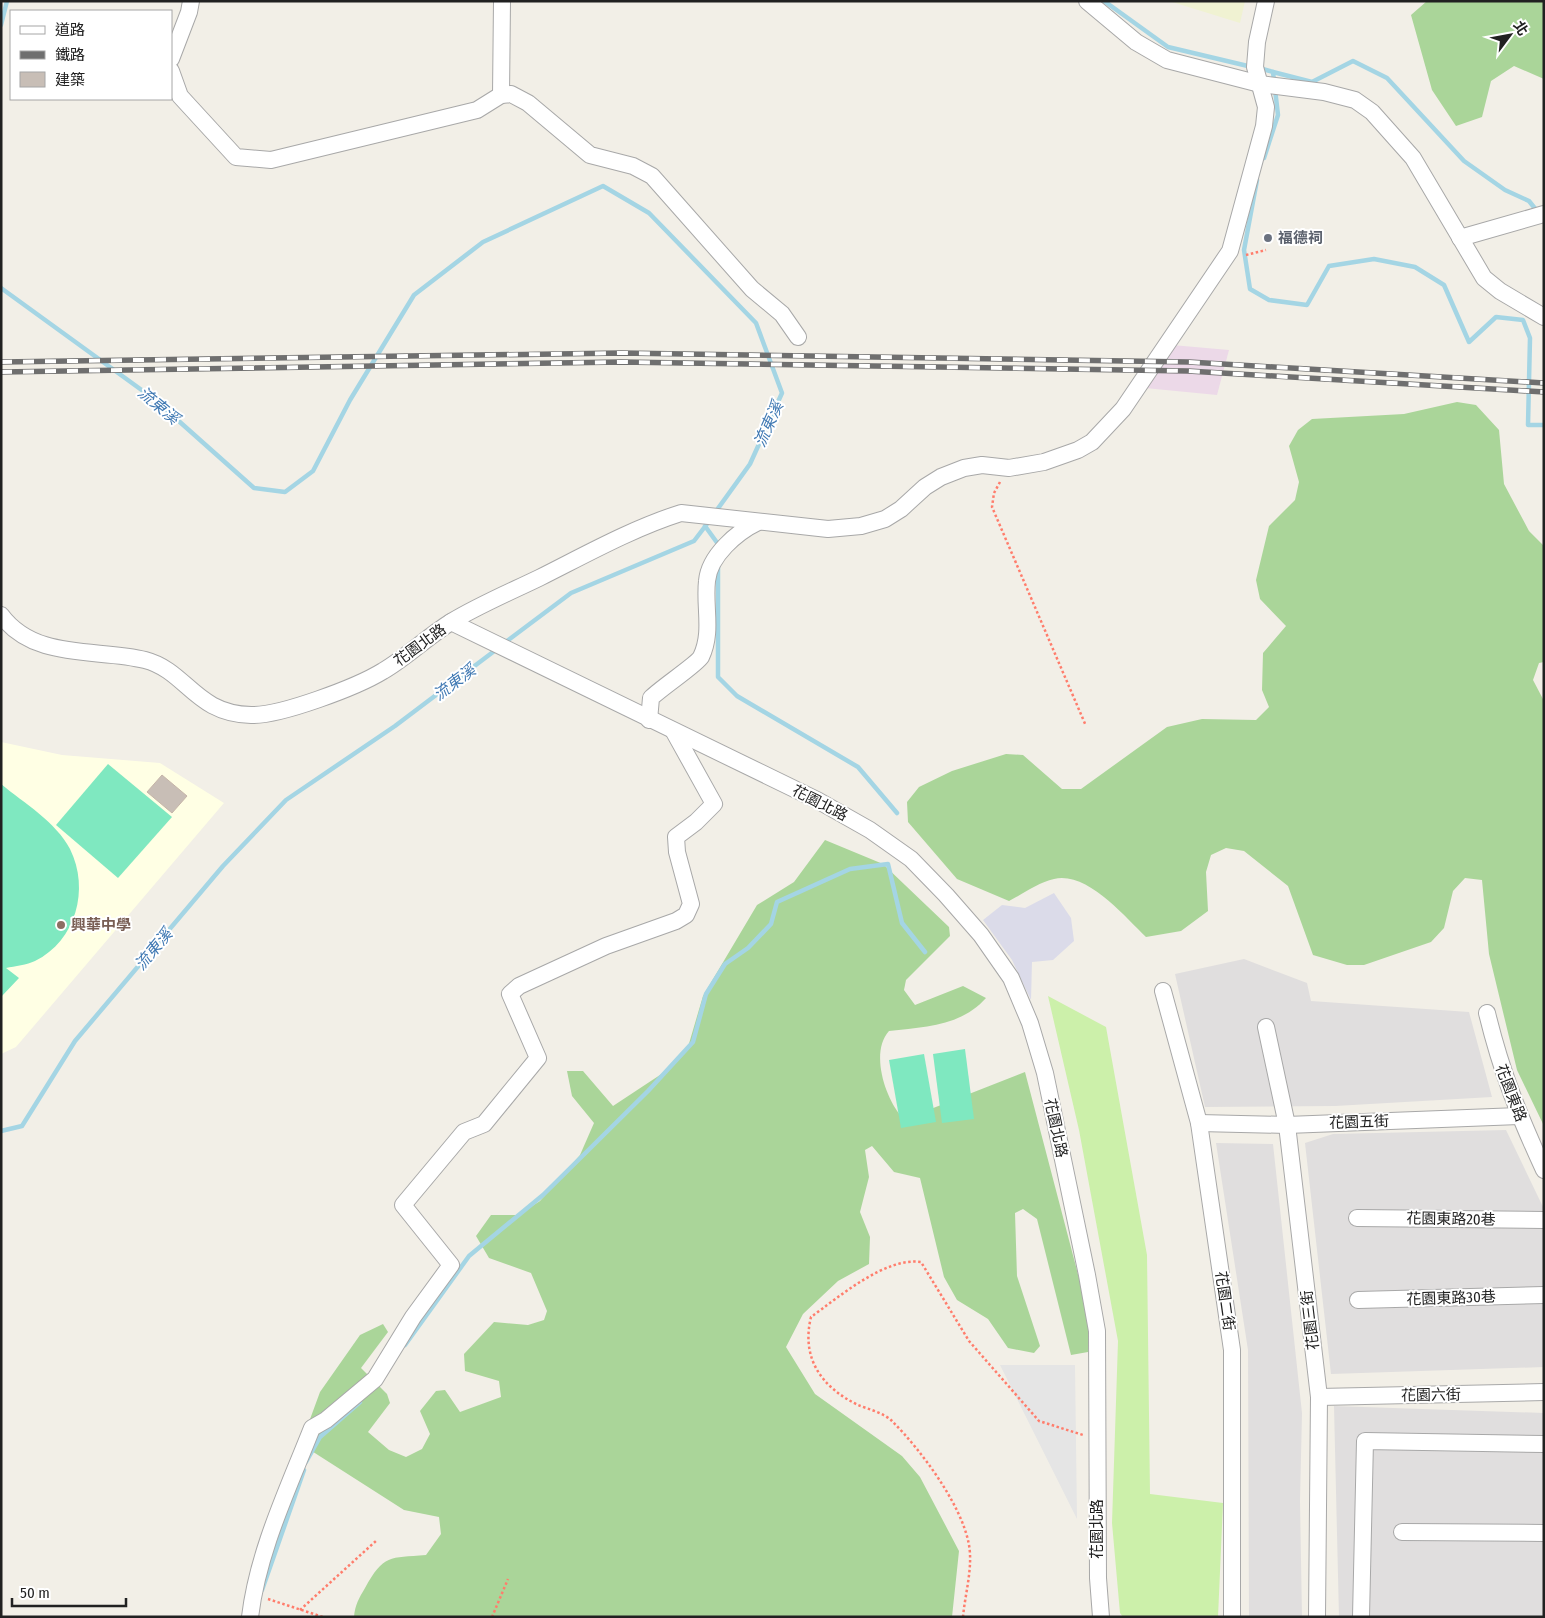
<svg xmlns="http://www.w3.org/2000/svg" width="1545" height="1618" font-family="'Fira Sans Condensed','Noto Sans TC',sans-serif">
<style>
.residential{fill:#e0dede}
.industrial{fill:#ecd9e8}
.education{fill:#ffffe4}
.farmland{fill:#f0f2d2}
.grass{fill:#ccf0aa}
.forest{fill:#aad599}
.pitch{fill:#7fe8c0}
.parking{fill:#e5e5e5}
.plaza{fill:#dbdbe9}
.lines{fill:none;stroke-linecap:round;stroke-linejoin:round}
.stream{stroke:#a4d5e4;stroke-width:4.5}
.building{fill:#c8beb6;stroke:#c6b5a8}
.minor-casing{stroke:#a8a8a8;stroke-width:18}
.path{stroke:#ff7d6c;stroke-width:2.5;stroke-dasharray:2.5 2.5;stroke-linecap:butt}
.minor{stroke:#fff;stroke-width:16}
.rail-casing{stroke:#6f6f6f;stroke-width:5.5}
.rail{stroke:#fff;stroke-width:4;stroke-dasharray:11;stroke-linecap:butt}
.worship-dot{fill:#6b7280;stroke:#fff;stroke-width:2}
.education-dot{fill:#8d6e63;stroke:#fff;stroke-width:2}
.labels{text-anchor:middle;stroke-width:4;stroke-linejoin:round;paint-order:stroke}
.worship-label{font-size:15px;font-weight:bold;fill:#5b616d;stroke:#fff;text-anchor:start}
.street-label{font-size:15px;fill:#212121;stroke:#fff}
.education-label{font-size:15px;font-weight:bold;fill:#785e54;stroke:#fff;text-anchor:start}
.water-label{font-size:16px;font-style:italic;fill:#4079b3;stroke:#fff}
</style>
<rect width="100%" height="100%" fill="#f2efe7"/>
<g class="residential">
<polygon points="1244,959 1307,983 1311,1001 1469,1012 1492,1097 1335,1106 1205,1107 1175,974"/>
<polygon points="1506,1130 1544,1209 1544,1367 1331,1374 1305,1143 1333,1134"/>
<polygon points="1216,1143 1273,1144 1302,1413 1300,1501 1302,1617 1249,1617 1248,1350"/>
<polygon points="1334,1406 1544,1413 1544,1617 1339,1617"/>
</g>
<polygon class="industrial" points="1172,345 1229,350 1217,395 1145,388"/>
<polygon class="education" points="1,742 62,755 160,763 224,803 16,1047 1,1054"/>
<polygon class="farmland" points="1169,1 1245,1 1240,23"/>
<polygon class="grass" points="1048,996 1106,1027 1147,1255 1150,1494 1223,1503 1218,1617 1123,1617 1120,1613 1112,1523 1118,1341 1079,1130"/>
<g class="forest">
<polygon points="1427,1 1544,1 1544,79 1514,66 1491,81 1482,117 1456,126 1432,90 1411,15"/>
<path d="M1457 402 1476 405 1499 430 1504 484 1529 531 1544 546V662L1539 663 1533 680 1544 701V1126L1517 1070 1489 954 1482 880 1465 878 1453 891 1444 928 1431 942 1364 965H1347L1313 955 1288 886 1244 851 1226 848 1211 855 1206 872 1208 911 1181 931 1146 937C1125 917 1087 871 1054 879 1039 882 1023 894 1009 901L957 879 908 822 907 802 919 787 952 771 1006 754 1023 755 1062 789H1081L1167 727 1202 719 1256 720 1269 707 1262 690 1263 653 1286 626 1260 599 1256 580 1269 526 1295 500 1299 482 1289 446 1298 430 1312 419 1404 414Z"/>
<path d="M825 840 883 864 949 927 950 936 906 980 904 990 915 1005 963 986 986 998C961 1026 925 1027 889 1031 870 1052 885 1097 901 1116L918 1114 1025 1072 1091 1324 1088 1352 1071 1355 1037 1219 1023 1209 1015 1213 1017 1276 1040 1346 1034 1353 1008 1348 988 1319 957 1300 944 1277 920 1178 894 1172 872 1146 865 1150 869 1177 860 1212 870 1237 869 1264 838 1281 803 1314 786 1347 815 1394 902 1456 920 1477 959 1551 952 1617H354C355 1605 359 1598 365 1588 384 1554 389 1558 426 1555L441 1534 439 1517 404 1510 307 1448 302 1441 320 1392 360 1335 383 1324 388 1332 361 1368 387 1394 390 1403 368 1432 389 1450 406 1457 422 1449 430 1434 420 1411 436 1391 445 1390 460 1412 501 1397 499 1381 465 1371 464 1354 494 1322 528 1325 544 1320 547 1311 531 1273 489 1258 476 1236 491 1215H518L540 1201 580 1155 594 1123 572 1096 567 1071H583L613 1106 663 1073 688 1047 703 996 757 905 794 882Z"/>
</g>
<g class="pitch">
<polygon points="108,764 172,817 118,878 56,825"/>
<path d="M1 784C24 803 56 822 70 849 90 889 76 941 35 961 27 965 15 966 6 968L19 978 1 997Z"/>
<polygon points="965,1049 974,1119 942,1123 933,1054"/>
<polygon points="924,1054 936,1122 901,1128 889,1060"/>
</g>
<polygon class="parking" points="1000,1365 1075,1365 1077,1519"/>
<polygon class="plaza" points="1054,893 1071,918 1074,941 1053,960 1032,962 1031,1000 1012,960 983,920 1002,905 1025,908"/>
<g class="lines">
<g class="stream">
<polyline points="1104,1 1168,47 1252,67"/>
<polyline points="1,25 7,1"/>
<polyline points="1259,68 1273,72 1278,115 1264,158"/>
<polyline points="1273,72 1312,82 1353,61 1387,78 1464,161 1505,190 1529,201 1537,211"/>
<polyline points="1257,180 1244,250 1250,289 1269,300 1307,305 1329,266 1374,259 1415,267 1444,285 1469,342 1496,317 1523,320 1530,338 1528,425 1544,425"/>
<polyline points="1,288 154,399 254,488 285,492 313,471 350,400 414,295 483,242 603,186 649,213 756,323 782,393 750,464 714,514"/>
<polyline points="705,526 718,544 718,548"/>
<polyline points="718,565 718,677 737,696 858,767 897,813"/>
<polyline points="503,644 571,593 694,541 710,520"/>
<polyline points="1,1131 22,1126 75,1041 223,866 286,800 395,726 497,649"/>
<polyline points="405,1345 469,1256 543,1195 648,1091 693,1042 706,994 725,964 748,948 771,924 777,902 850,869 888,864 902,923 925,952"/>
<polyline points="306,1462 320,1437 360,1402"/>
<polyline points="262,1590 304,1470"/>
</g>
</g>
<polygon class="building" points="162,775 187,796 172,813 147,792"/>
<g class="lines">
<defs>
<g id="minor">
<polyline points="1087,1 1136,42 1167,60 1260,84 1324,92 1355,100 1372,112 1413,158 1484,278 1500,291 1544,317"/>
<polyline points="171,59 189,12 191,1"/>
<polyline points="171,71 180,96 236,157 271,160 477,110 501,95 511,94 528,103 590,155 633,166 652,176 752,289 782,314 798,337"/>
<polyline points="501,95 502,1"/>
<polyline points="1460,238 1544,214"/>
<path d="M1 615C35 661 98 648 145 660 187 671 195 714 251 715 280 716 357 687 383 671 407 657 427 637 451 622 479 605 510 592 539 578 585 555 631 529 681 513L828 529 861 526 885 519 901 509 925 487 941 477 964 468 982 465 1009 468 1044 462 1078 450 1092 442 1123 409 1230 251 1264 126 1266 107 1255 67 1257 42 1266 1"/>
<polyline points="451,622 817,800 870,830 911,859 946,895 981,935 1011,978 1030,1023 1045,1073 1087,1275 1097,1331 1098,1578 1101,1617"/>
<path d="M649 720 651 698C661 688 697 664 701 657 713 632 704 607 707 581 709 556 737 532 758 522"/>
<polyline points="1163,991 1199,1123 1232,1350 1232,1617"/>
<path d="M1487 1013C1501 1071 1519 1116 1544 1170"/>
<polyline points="1266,1027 1287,1125 1319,1397 1317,1617"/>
<polyline points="1199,1123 1287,1125 1519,1116"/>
<polyline points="1357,1218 1544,1220"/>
<polyline points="1358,1300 1544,1295"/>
<polyline points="1319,1397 1544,1392"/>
<polyline points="1402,1532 1544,1533"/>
<path d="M250 1617C258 1551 288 1489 312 1428L326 1420 375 1379 413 1317 451 1265 403 1205 464 1132 484 1124 538 1058 510 994 519 986 606 946 676 921 686 915 691 904 677 852 676 837 696 822 714 804 674 732"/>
<polyline points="1361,1617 1365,1441 1544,1444"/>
</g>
</defs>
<use href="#minor" class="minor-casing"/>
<g class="path">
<polyline points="1246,255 1266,250"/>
<polyline points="1000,482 994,493 992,507 1086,726"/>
<polyline points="268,1599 323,1617"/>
<polyline points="300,1610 377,1540"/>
<polyline points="492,1617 508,1579"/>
<path d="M963 1617C965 1594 973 1568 969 1545 962 1505 921 1450 892 1421 884 1413 868 1409 858 1405 821 1387 801 1358 811 1317 839 1297 885 1257 921 1262L969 1341 1039 1421 1083 1435"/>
</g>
<use href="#minor" class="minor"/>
<defs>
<g id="rail">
<polyline points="1,362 621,353 1189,362 1544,383"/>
<polyline points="1,372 621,362 1188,371 1544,392"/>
</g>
</defs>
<use href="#rail" class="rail-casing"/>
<use href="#rail" class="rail"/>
</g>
<circle class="worship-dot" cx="1268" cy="238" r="5"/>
<circle class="education-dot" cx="61" cy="925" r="5"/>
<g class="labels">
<g class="worship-label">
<text x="1278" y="243">福德祠</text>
</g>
<g class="street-label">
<text transform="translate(420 645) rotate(-36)" y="5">花園北路</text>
<text transform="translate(820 803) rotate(27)" y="5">花園北路</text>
<text transform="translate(1511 1093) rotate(69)" y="5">花園東路</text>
<text transform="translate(1359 1122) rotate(-2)" y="5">花園五街</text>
<text transform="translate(1056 1128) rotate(78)" y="5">花園北路</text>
<text transform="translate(1451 1219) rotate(1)" y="5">花園東路20巷</text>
<text transform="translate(1451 1298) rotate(-2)" y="5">花園東路30巷</text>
<text transform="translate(1225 1301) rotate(82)" y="5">花園二街</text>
<text transform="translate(1310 1320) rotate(-97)" y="5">花園三街</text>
<text transform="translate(1431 1395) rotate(-1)" y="5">花園六街</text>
<text transform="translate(1097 1529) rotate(-90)" y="5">花園北路</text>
</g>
<g class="education-label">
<text x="71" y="930">興華中學</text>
</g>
<g class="water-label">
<text transform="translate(159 405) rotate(40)" y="6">流東溪</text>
<text transform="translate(768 424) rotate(-66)" y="6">流東溪</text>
<text transform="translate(454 682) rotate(-37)" y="6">流東溪</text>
<text transform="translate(153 949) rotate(-50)" y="6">流東溪</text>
</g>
</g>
<rect width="1545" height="1618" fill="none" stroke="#212121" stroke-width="5"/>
<rect x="10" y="10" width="162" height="90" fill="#ffffff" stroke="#a6a6a6"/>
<rect x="20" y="26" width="25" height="8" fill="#ffffff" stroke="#a6a6a6"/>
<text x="55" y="35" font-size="15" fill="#212121">道路</text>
<rect x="20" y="51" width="25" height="8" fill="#6f6f6f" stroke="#a6a6a6"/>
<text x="55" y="60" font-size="15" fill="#212121">鐵路</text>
<rect x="20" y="72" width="25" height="15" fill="#c8beb6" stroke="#a6a6a6"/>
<text x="55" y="85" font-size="15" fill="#212121">建築</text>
<g transform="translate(1510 35) rotate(58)" stroke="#ffffff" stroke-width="4" paint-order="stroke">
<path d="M0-4L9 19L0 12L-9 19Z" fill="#212121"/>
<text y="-8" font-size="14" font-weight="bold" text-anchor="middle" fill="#212121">北</text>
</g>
<path d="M12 1598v8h114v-8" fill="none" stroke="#212121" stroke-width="2.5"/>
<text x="20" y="1598" font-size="15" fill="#212121" stroke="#ffffff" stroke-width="4" paint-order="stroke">50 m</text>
</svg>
